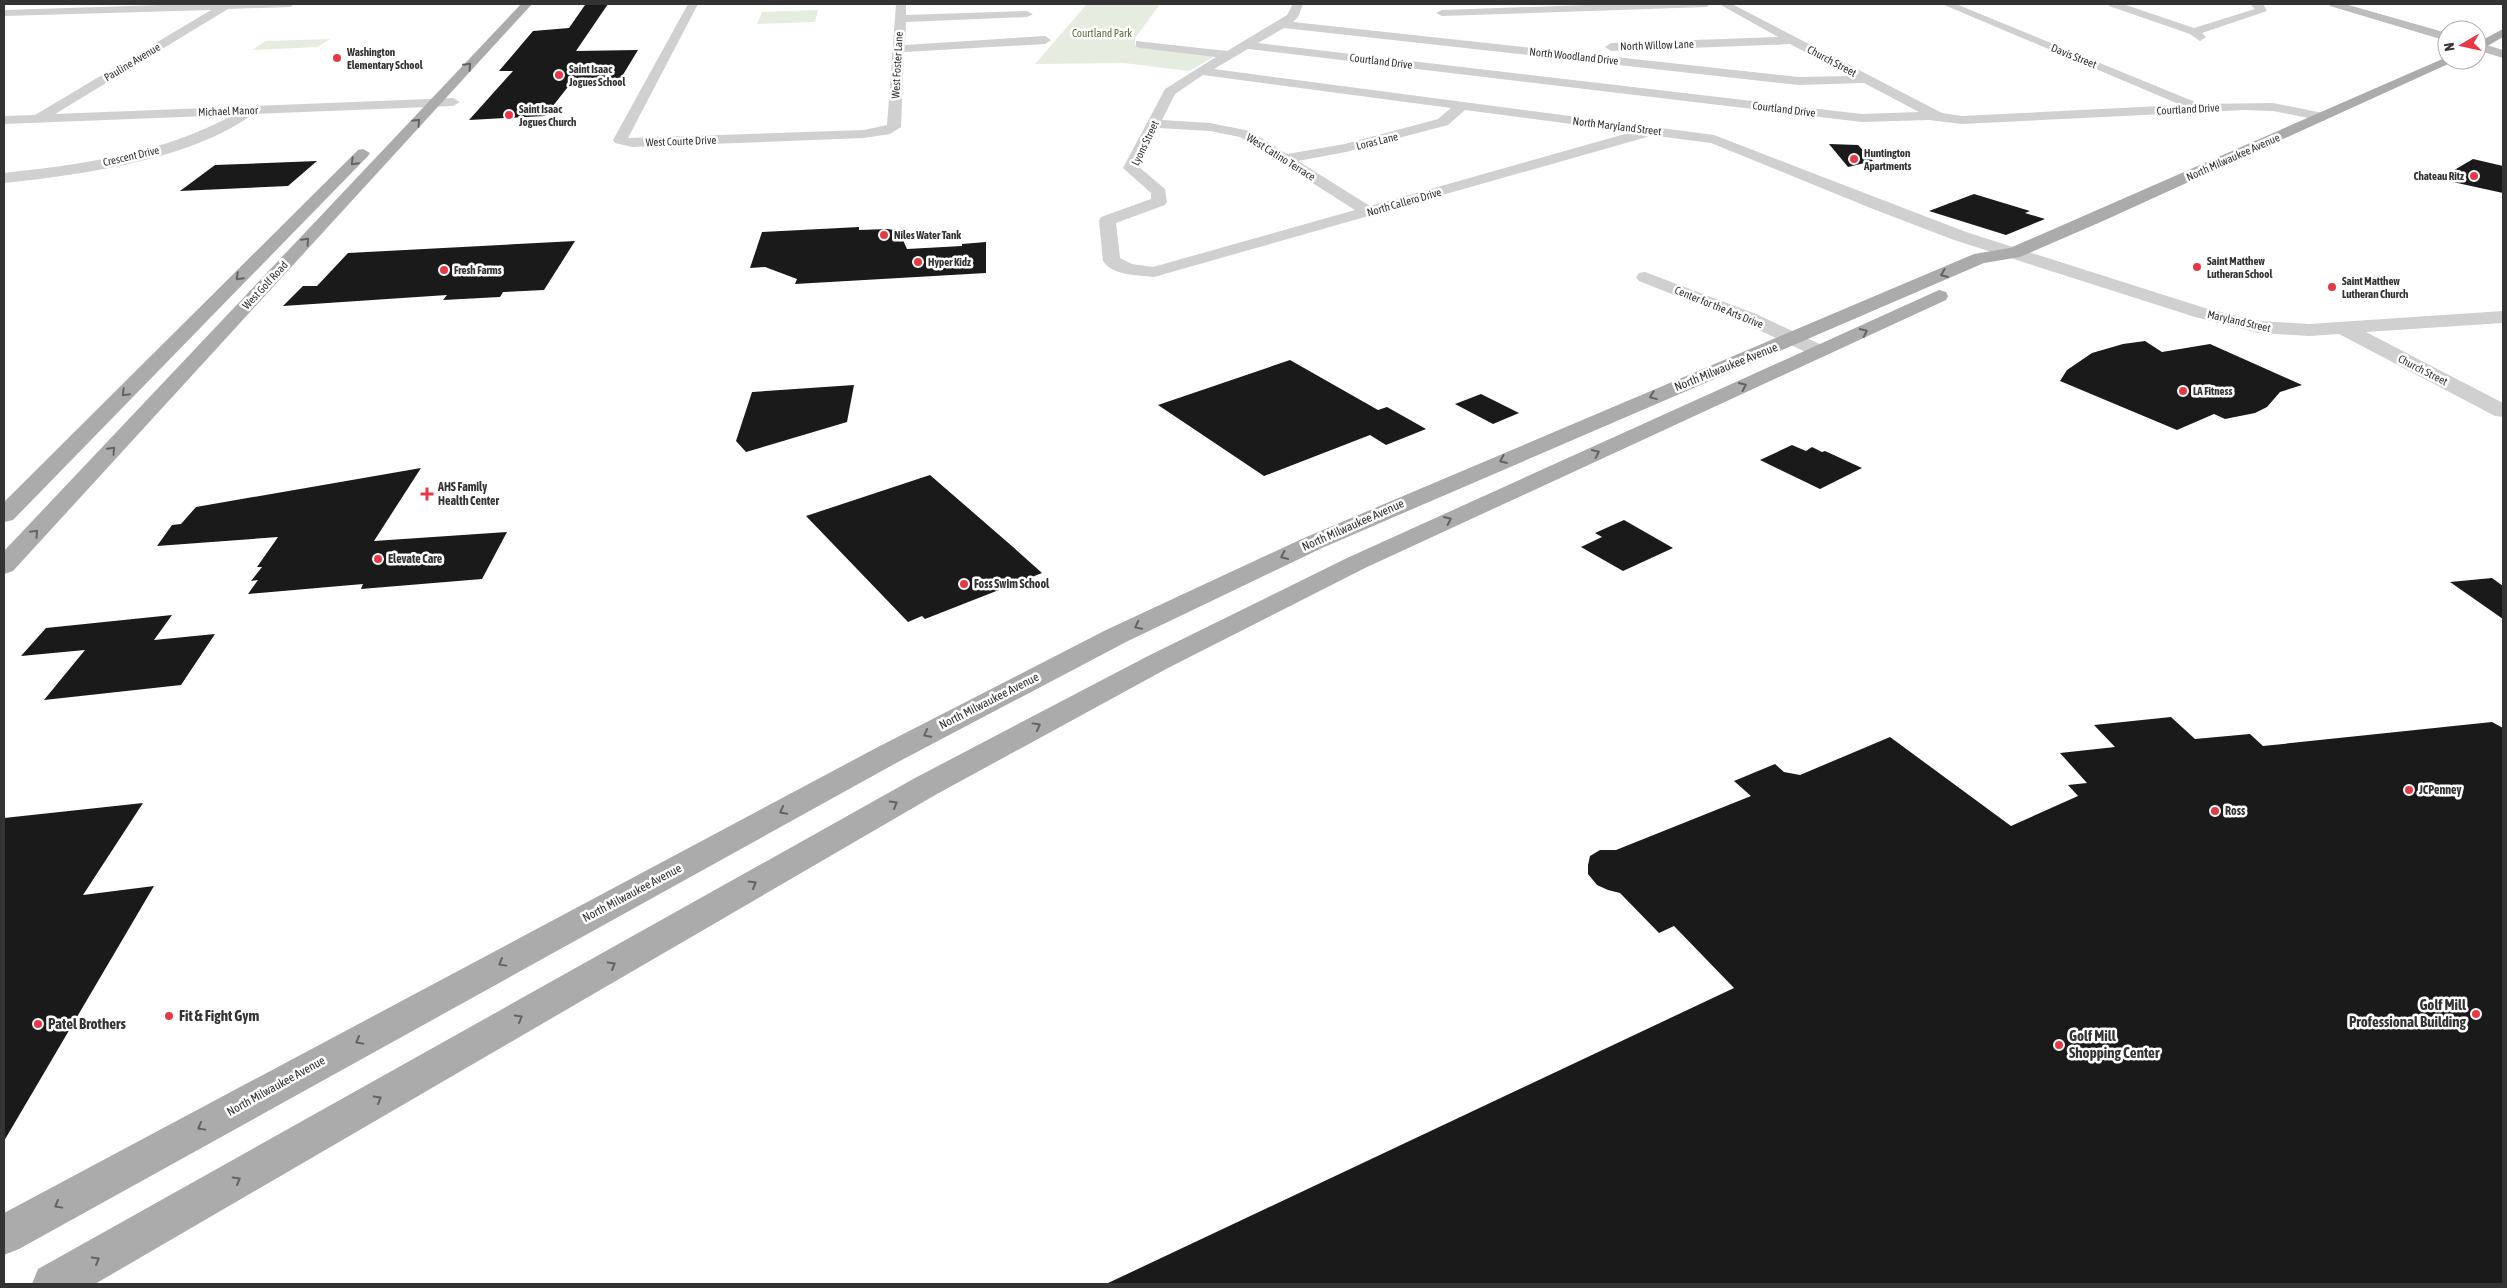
<svg xmlns="http://www.w3.org/2000/svg" width="2507" height="1288" font-family="'Asap Condensed',sans-serif">
<style>
.green{fill:#e6ecdf}
.building{fill:#1a1a1a}
.lines{fill:none;stroke-linecap:round;stroke-linejoin:round}
.street{fill:#d0d0d0;fill-rule:evenodd}
.secondary{fill:#bdbdbd;fill-rule:evenodd}
.primary{fill:#ababab;fill-rule:evenodd}
.oneway{stroke:#636363}
.poi-dot{fill:#e63946;stroke:#fff;stroke-width:2}
.labels{text-anchor:middle;stroke-width:5;stroke-linejoin:round;paint-order:stroke}
.far-park-label{font-size:11px;fill:#56703f;stroke:#fff}
.far-street-label{font-size:11px;fill:#333;stroke:#fff}
.far-poi-label{font-size:11px;font-weight:bold;fill:#333;stroke:#fff;text-anchor:start}
.street-label{font-size:12px;fill:#333;stroke:#fff}
.poi-label{font-size:12px;font-weight:bold;fill:#333;stroke:#fff;text-anchor:start}
.near-poi-label{font-size:15px;font-weight:bold;fill:#333;stroke:#fff;text-anchor:start}
</style>
<rect width="100%" height="100%" fill="#fff"/>
<g class="green">
<polygon points="1087,4 1160,4 1135,38 1135,45 1217,55 1189,71 1124,63 1035,64"/>
<polygon points="818,10 815,22 757,24 762,12"/>
<polygon points="330,39 317,47 252,50 266,41"/>
</g>
<g class="building">
<polygon points="608,4 576,51 638,50 621,78 571,83 545,116 469,120 513,71 499,71 533,31 569,28 585,5"/>
<polygon points="1829,144 1858,145 1873,161 1848,167"/>
<polygon points="2473,159 2503,166 2503,193 2439,179"/>
<polygon points="317,161 288,186 180,191 215,165"/>
<polygon points="1974,194 2030,211 2025,213 2045,219 2006,235 1929,211"/>
<polygon points="859,227 859,230 888,229 899,231 907,249 962,246 962,244 986,242 986,273 795,284 797,279 765,267 750,268 762,232"/>
<polygon points="575,241 544,290 503,292 500,297 443,300 447,295 283,306 303,286 317,286 348,253"/>
<polygon points="2145,341 2162,352 2210,344 2302,385 2280,392 2267,407 2255,413 2225,419 2214,414 2177,430 2060,381 2067,370 2092,353 2123,344"/>
<polygon points="1290,360 1378,410 1387,407 1426,429 1386,445 1370,435 1264,476 1158,405"/>
<polygon points="854,385 847,422 746,452 736,441 752,392"/>
<polygon points="1481,394 1519,413 1493,424 1455,404"/>
<polygon points="1792,445 1806,451 1812,447 1822,452 1825,451 1862,468 1820,489 1760,460"/>
<polygon points="421,468 374,541 507,532 482,579 361,589 363,584 248,594 258,580 251,581 262,567 257,567 278,537 157,546 172,525 181,524 196,507"/>
<polygon points="930,475 1013,547 1042,573 925,619 922,616 908,622 806,516"/>
<polygon points="1624,520 1673,548 1623,571 1581,547 1602,537 1595,533"/>
<polygon points="2492,578 2503,586 2503,619 2450,582"/>
<polygon points="172,615 154,640 215,634 181,685 44,700 85,650 21,656 46,628"/>
<polygon points="2171,717 2195,739 2250,734 2263,746 2492,722 2503,728 2503,1284 1106,1284 1734,988 1674,926 1659,933 1620,893 1608,890 1597,885 1588,874 1588,865 1590,856 1600,850 1616,850 1751,796 1734,781 1775,764 1784,772 1800,775 1890,737 2011,826 2078,796 2068,785 2087,783 2060,753 2115,747 2094,725"/>
<polygon points="143,803 83,895 154,886 4,1141 4,818"/>
</g>
<g class="lines">
<g class="street">
<path d="M193 4H295L290 7 228 9 55 114 453 98 460 102 453 106 253 114C191 160 80 175 4 183V173C83 164 162 154 233 115L4 124V116L35 115 211 10 4 16V10Z"/>
<polygon points="688,4 698,4 628,138 864,130 887,125 896,4 906,4 906,15 1027,11 1033,14 1027,17 906,22 905,45 1045,36 1051,40 1045,44 904,52 901,127 890,134 864,138 632,147 615,143 613,140"/>
<path d="M1293 4H1303L1298 17 1293 22 1799 77 1851 76 1790 44 1611 51 1605 47 1611 43 1778 37 1719 4H1732L1942 113 1962 116 2181 105 1942 4H1956L2200 104 2273 103 2328 114 2330 117 2323 121 2273 111 2244 110 1962 124 1929 120 1862 122 1248 49 1214 69 1714 135 1966 232 2208 309 2259 321 2309 324 2503 311V323L2366 332 2503 403V417L2495 416 2339 334 2309 336 2259 333 2195 317 1954 240 1873 209 1711 143 1649 135 1647 137 1154 277C1138 275 1113 276 1103 261L1099 221 1101 217 1151 199V193L1123 168 1165 89 1216 57 1140 48 1136 47V41L1227 51 1287 15ZM1284 28 1799 85 1864 83 1919 112 1862 114 1258 43ZM1203 75 1451 108 1438 119 1345 144 1287 154 1250 131 1210 123 1162 120 1175 94ZM1465 110 1632 132 1370 206 1298 161 1346 152 1448 125ZM1158 128 1210 131 1240 137 1355 210 1153 267 1132 264 1120 258 1116 223 1165 205 1167 202 1165 189 1139 167Z"/>
<polygon points="1617,4 1711,4 1706,7 1442,16 1436,13 1442,10"/>
<polygon points="2108,4 2123,4 2194,28 2255,9 2250,4 2263,4 2267,11 2202,33 2206,37 2200,41 2190,34 2109,6"/>
<polygon points="1645,272 1756,314 1826,347 1829,351 1826,355 1812,355 1742,322 1639,281 1636,277 1639,273"/>
</g>
<g class="secondary">
<polygon points="2329,4 2345,4 2447,33 2447,41 2330,6"/>
<polygon points="2477,42 2503,50 2503,58 2477,50"/>
</g>
<g class="primary">
<polygon points="521,4 532,4 13,571 4,574 4,551"/>
<polygon points="2503,29 2503,37 2477,52 2477,43"/>
<polygon points="2447,57 2447,60 2457,60 2103,221 2020,257 1984,263 1322,548 1126,642 898,762 19,1249 4,1255 4,1213 876,748 1106,630 1304,538 1974,254 2010,248"/>
<polygon points="363,149 370,153 368,156 13,520 4,522 4,502 358,150"/>
<polygon points="1939,290 1946,292 1948,296 1946,300 1365,568 1168,668 937,794 95,1284 32,1284 38,1269 915,778 1148,656 1347,558"/>
</g>
</g>
<defs><path id="oneway-chevron" d="M-2-3.5L2.5 0L-2 3.5" fill="none" stroke-width="1.6" stroke-linecap="round" stroke-linejoin="round" transform="scale(1.25)"/></defs>
<g class="oneway">
<use href="#oneway-chevron" transform="translate(468 66) rotate(-47)"/>
<use href="#oneway-chevron" transform="translate(417 122) rotate(-47)"/>
<use href="#oneway-chevron" transform="translate(354 162) rotate(135)"/>
<use href="#oneway-chevron" transform="translate(306 241) rotate(-47)"/>
<use href="#oneway-chevron" transform="translate(1944 274) rotate(157)"/>
<use href="#oneway-chevron" transform="translate(239 277) rotate(135)"/>
<use href="#oneway-chevron" transform="translate(1864 332) rotate(-25)"/>
<use href="#oneway-chevron" transform="translate(1743 386) rotate(-24)"/>
<use href="#oneway-chevron" transform="translate(125 393) rotate(135)"/>
<use href="#oneway-chevron" transform="translate(1653 396) rotate(158)"/>
<use href="#oneway-chevron" transform="translate(112 450) rotate(-47)"/>
<use href="#oneway-chevron" transform="translate(1596 453) rotate(-25)"/>
<use href="#oneway-chevron" transform="translate(1503 460) rotate(157)"/>
<use href="#oneway-chevron" transform="translate(1448 520) rotate(-25)"/>
<use href="#oneway-chevron" transform="translate(35 533) rotate(-47)"/>
<use href="#oneway-chevron" transform="translate(1284 556) rotate(155)"/>
<use href="#oneway-chevron" transform="translate(1138 626) rotate(154)"/>
<use href="#oneway-chevron" transform="translate(1037 726) rotate(-29)"/>
<use href="#oneway-chevron" transform="translate(927 734) rotate(152)"/>
<use href="#oneway-chevron" transform="translate(894 804) rotate(-30)"/>
<use href="#oneway-chevron" transform="translate(783 811) rotate(152)"/>
<use href="#oneway-chevron" transform="translate(753 884) rotate(-30)"/>
<use href="#oneway-chevron" transform="translate(502 963) rotate(151)"/>
<use href="#oneway-chevron" transform="translate(612 965) rotate(-30)"/>
<use href="#oneway-chevron" transform="translate(519 1018) rotate(-30)"/>
<use href="#oneway-chevron" transform="translate(359 1041) rotate(151)"/>
<use href="#oneway-chevron" transform="translate(378 1099) rotate(-30)"/>
<use href="#oneway-chevron" transform="translate(201 1127) rotate(151)"/>
<use href="#oneway-chevron" transform="translate(237 1180) rotate(-30)"/>
<use href="#oneway-chevron" transform="translate(58 1205) rotate(151)"/>
<use href="#oneway-chevron" transform="translate(96 1260) rotate(-30)"/>
</g>
<g class="poi-dot">
<circle cx="337" cy="58" r="5"/>
<circle cx="559" cy="75" r="5"/>
<circle cx="509" cy="115" r="5"/>
<circle cx="1854" cy="159" r="5"/>
<circle cx="2474" cy="176" r="5"/>
<circle cx="884" cy="235" r="5"/>
<circle cx="918" cy="262" r="5"/>
<circle cx="2197" cy="267" r="5"/>
<circle cx="444" cy="270" r="5"/>
<circle cx="2332" cy="287" r="5"/>
<circle cx="2183" cy="391" r="5"/>
<path d="M424.5 486.5h5v5h5v5h-5v5h-5v-5h-5v-5h5z"/>
<circle cx="378" cy="559" r="5"/>
<circle cx="964" cy="584" r="5"/>
<circle cx="2409" cy="790" r="5"/>
<circle cx="2215" cy="811" r="5"/>
<circle cx="2476" cy="1014" r="5"/>
<circle cx="169" cy="1016" r="5"/>
<circle cx="38" cy="1024" r="5"/>
<circle cx="2059" cy="1045" r="5"/>
</g>
<g class="labels">
<g class="far-park-label">
<text x="1102" y="37">Courtland Park</text>
</g>
<g class="far-street-label">
<text transform="translate(1657 45) rotate(-2)" y="4">North Willow Lane</text>
<text transform="translate(1574 56) rotate(6)" y="4">North Woodland Drive</text>
<text transform="translate(2074 56) rotate(22)" y="4">Davis Street</text>
<text transform="translate(1381 61) rotate(7)" y="4">Courtland Drive</text>
<text transform="translate(1832 61) rotate(28)" y="4">Church Street</text>
<text transform="translate(132 62) rotate(-31)" y="4">Pauline Avenue</text>
<text transform="translate(897 65) rotate(-87)" y="4">West Foster Lane</text>
<text transform="translate(1784 109) rotate(7)" y="4">Courtland Drive</text>
<text transform="translate(2188 109) rotate(-3)" y="4">Courtland Drive</text>
<text transform="translate(228 111) rotate(-2)" y="4">Michael Manor</text>
<text transform="translate(1617 126) rotate(7)" y="4">North Maryland Street</text>
<text transform="translate(681 141) rotate(-2)" y="4">West Courte Drive</text>
<text transform="translate(1377 141) rotate(-14)" y="4">Loras Lane</text>
<text transform="translate(1145 143) rotate(-64)" y="4">Lyons Street</text>
<text transform="translate(131 156) rotate(-13)" y="4">Crescent Drive</text>
<text transform="translate(1281 157) rotate(32)" y="4">West Catino Terrace</text>
<text transform="translate(2233 157) rotate(-24)" y="4">North Milwaukee Avenue</text>
<text transform="translate(1404 202) rotate(-16)" y="4">North Callero Drive</text>
<text transform="translate(265 285) rotate(-47)" y="4">West Golf Road</text>
<text transform="translate(1719 307) rotate(22)" y="4">Center for the Arts Drive</text>
<text transform="translate(2239 321) rotate(13)" y="4">Maryland Street</text>
<text transform="translate(2423 370) rotate(27)" y="4">Church Street</text>
</g>
<g class="far-poi-label">
<text x="347" y="56">Washington<tspan x="347" dy="13">Elementary School</tspan></text>
<text x="569" y="73">Saint Isaac<tspan x="569" dy="13">Jogues School</tspan></text>
<text x="519" y="113">Saint Isaac<tspan x="519" dy="13">Jogues Church</tspan></text>
<text x="1864" y="157">Huntington<tspan x="1864" dy="13">Apartments</tspan></text>
<text x="2464" y="180" text-anchor="end">Chateau Ritz</text>
<text x="894" y="239">Niles Water Tank</text>
<text x="2207" y="265">Saint Matthew<tspan x="2207" dy="13">Lutheran School</tspan></text>
<text x="928" y="266">Hyper Kidz</text>
<text x="454" y="274">Fresh Farms</text>
<text x="2342" y="285">Saint Matthew<tspan x="2342" dy="13">Lutheran Church</tspan></text>
<text x="2193" y="395">LA Fitness</text>
</g>
<g class="street-label">
<text transform="translate(1726 367) rotate(-22)" y="4">North Milwaukee Avenue</text>
<text transform="translate(1353 525) rotate(-24)" y="4">North Milwaukee Avenue</text>
<text transform="translate(989 701) rotate(-27)" y="4">North Milwaukee Avenue</text>
<text transform="translate(632 893) rotate(-28)" y="4">North Milwaukee Avenue</text>
<text transform="translate(276 1086) rotate(-29)" y="4">North Milwaukee Avenue</text>
</g>
<g class="poi-label">
<text x="438" y="491">AHS Family<tspan x="438" dy="14">Health Center</tspan></text>
<text x="388" y="563">Elevate Care</text>
<text x="974" y="588">Foss Swim School</text>
<text x="2419" y="794">JCPenney</text>
<text x="2225" y="815">Ross</text>
</g>
<g class="near-poi-label">
<text x="2466" y="1010" text-anchor="end">Golf Mill<tspan x="2466" dy="17">Professional Building</tspan></text>
<text x="179" y="1021">Fit &amp; Fight Gym</text>
<text x="48" y="1029">Patel Brothers</text>
<text x="2069" y="1041">Golf Mill<tspan x="2069" dy="17">Shopping Center</tspan></text>
</g>
</g>
<rect width="2507" height="1288" fill="none" stroke="#333333" stroke-width="10"/>
<g transform="translate(2462 45) rotate(261)"><circle r="24" fill="#ffffff" stroke="#adadad"/>
<path d="M0-4L9 19L0 12L-9 19Z" fill="#e63946"/>
<text y="-8" font-size="14" font-weight="bold" text-anchor="middle" fill="#333333">N</text>
</g>
</svg>
